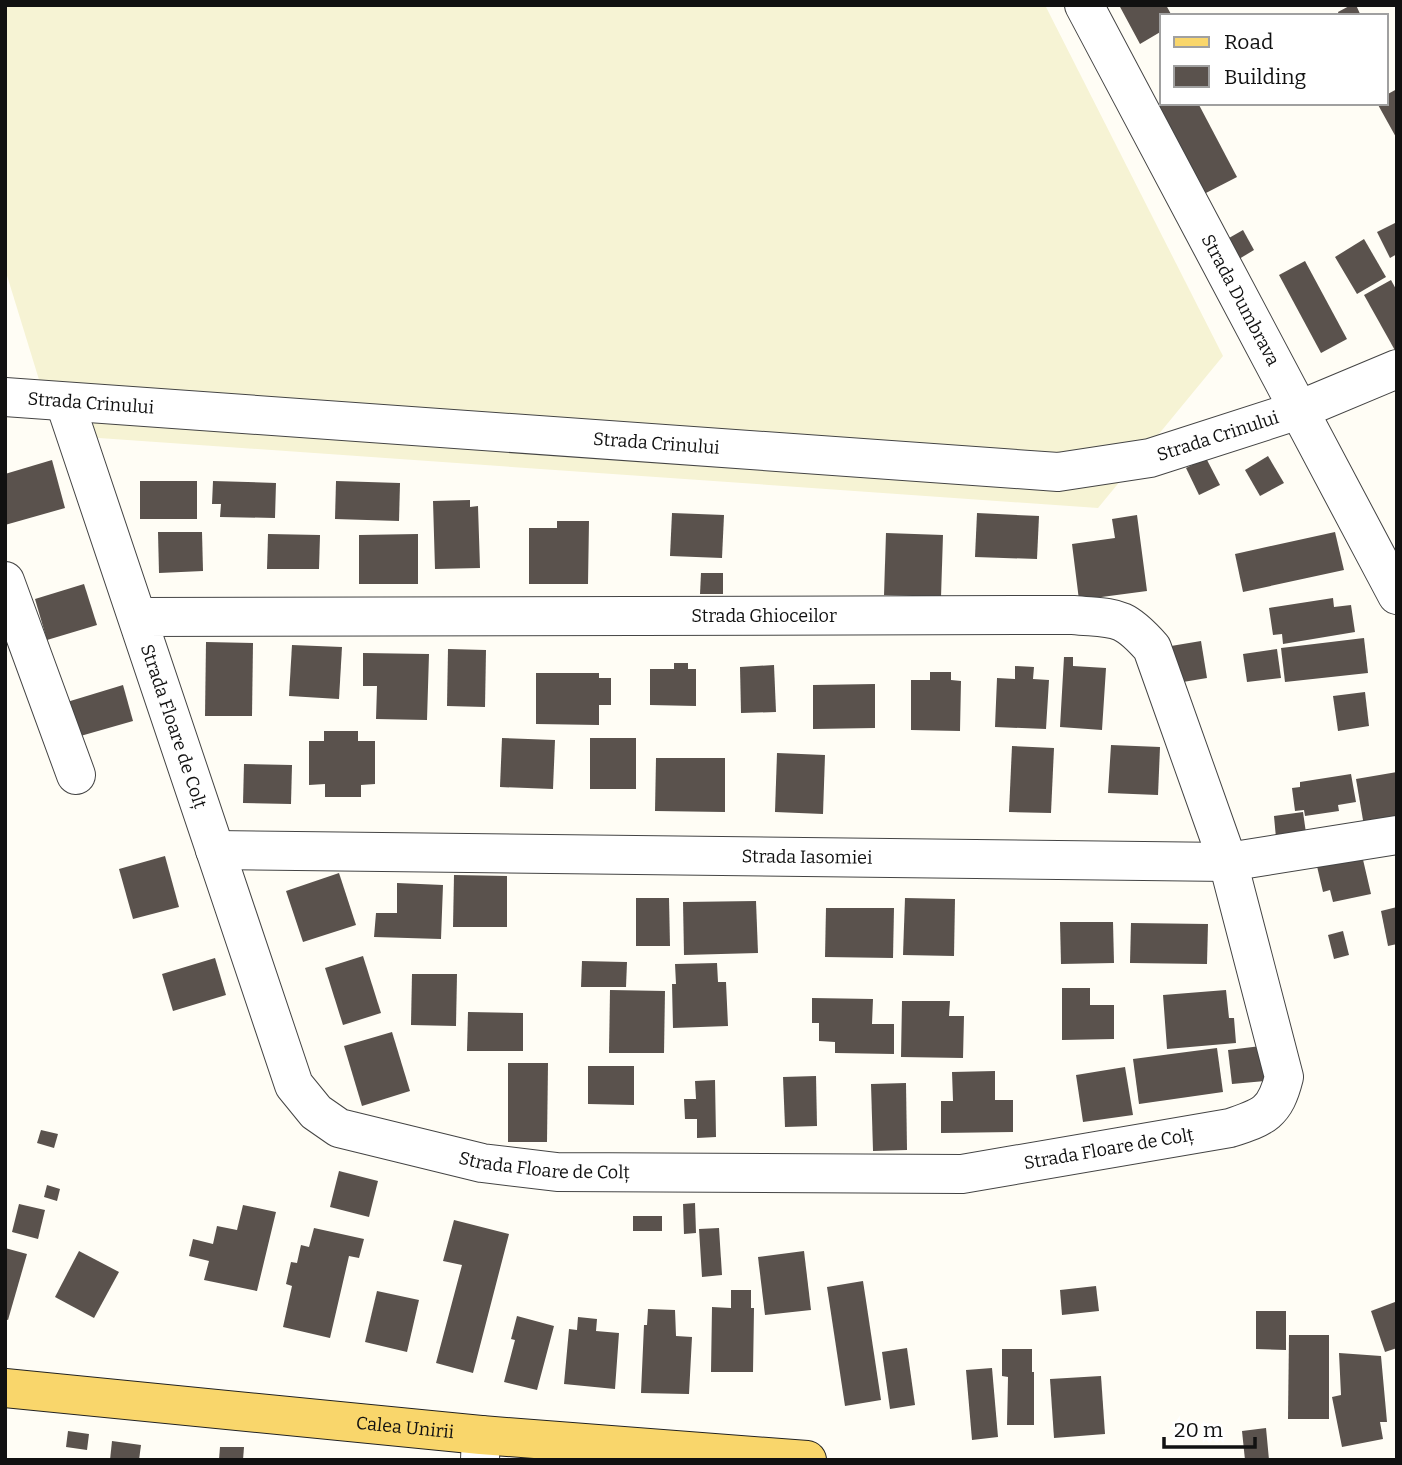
<svg xmlns="http://www.w3.org/2000/svg" width="1402" height="1465" font-family="Bitter,serif">
<style>
.farmland{fill:#f6f3d4}
.building{fill:#5a524d}
.lines{fill:none;stroke-linecap:round;stroke-linejoin:round}
.minor-casing{stroke:#444;stroke-width:40}
.major-casing{stroke:#222;stroke-width:40}
.minor{stroke:#fff;stroke-width:38}
.major{stroke:#f9d66b;stroke-width:38}
.labels{text-anchor:middle;stroke-width:7;stroke-linejoin:round;paint-order:stroke}
.street-label{font-size:18px;fill:#111;stroke:#fff}
</style>
<rect width="100%" height="100%" fill="#fffdf5"/>
<polygon class="farmland" points="5,5 1045,5 1223,356 1098,508 56,435 5,269"/>
<g class="building">
<polygon points="1119,5 1166,5 1172,16 1162,16 1162,31 1140,44"/>
<polygon points="1351,5 1356,5 1361,16 1339,16 1338,12"/>
<polygon points="1397,89 1397,139 1377,103 1386,103 1386,95"/>
<polygon points="1163,103 1198,103 1237,177 1204,194 1159,106"/>
<polygon points="1397,222 1397,254 1390,258 1377,232"/>
<polygon points="1243,230 1254,250 1234,262 1222,242"/>
<polygon points="1364,239 1386,277 1357,294 1335,257"/>
<polygon points="1305,261 1347,339 1321,353 1279,275"/>
<polygon points="1391,280 1397,291 1397,354 1364,295"/>
<polygon points="1268,456 1284,483 1260,496 1245,470"/>
<polygon points="1206,458 1220,485 1199,495 1186,468"/>
<polygon points="52,460 65,508 5,525 5,474"/>
<rect x="140" y="481" width="57" height="38"/>
<polygon points="213,481 276,483 275,518 220,517 221,504 212,504"/>
<polygon points="336,481 400,483 399,521 335,519"/>
<polygon points="470,500 470,507 478,506 480,568 435,569 433,501"/>
<polygon points="672,513 724,515 722,558 670,556"/>
<polygon points="977,513 1039,516 1037,559 975,557"/>
<polygon points="1137,515 1147,591 1079,600 1072,544 1115,538 1112,519"/>
<polygon points="557,521 589,521 588,584 529,584 529,528 557,528"/>
<polygon points="158,532 202,532 203,571 159,573"/>
<polygon points="1335,532 1344,570 1243,592 1235,554"/>
<polygon points="886,533 943,535 941,597 884,595"/>
<polygon points="268,534 320,535 319,569 267,569"/>
<polygon points="418,534 418,584 359,584 359,535"/>
<polygon points="701,573 723,573 723,594 700,594"/>
<polygon points="84,584 97,625 47,640 35,599"/>
<polygon points="1333,598 1334,607 1351,605 1355,632 1283,644 1282,634 1273,635 1269,608"/>
<polygon points="1364,638 1368,673 1285,682 1281,648"/>
<polygon points="1201,641 1207,678 1177,683 1171,646"/>
<polygon points="206,642 253,643 252,716 205,716"/>
<polygon points="292,645 342,647 339,699 289,696"/>
<polygon points="448,649 486,650 485,707 447,706"/>
<polygon points="1277,649 1281,678 1247,682 1243,654"/>
<polygon points="363,653 429,654 427,720 376,719 377,686 363,686"/>
<polygon points="1064,657 1073,657 1073,666 1106,668 1102,730 1060,727"/>
<polygon points="674,663 688,663 688,669 696,669 696,706 650,705 650,669 674,669"/>
<polygon points="774,665 776,712 741,713 740,667"/>
<polygon points="1015,666 1034,667 1033,679 1049,680 1046,729 995,727 997,678 1015,679"/>
<polygon points="930,672 951,672 951,680 961,681 960,731 911,730 911,680 930,680"/>
<polygon points="536,673 599,673 599,678 611,678 611,705 599,705 599,725 536,724"/>
<polygon points="875,684 875,728 813,729 813,685"/>
<polygon points="123,685 133,721 77,737 67,702"/>
<polygon points="1365,692 1369,726 1338,731 1333,696"/>
<polygon points="324,731 358,731 358,741 375,741 375,784 361,785 361,797 325,797 325,784 309,785 309,741 324,741"/>
<polygon points="502,738 555,740 553,789 500,787"/>
<rect x="590" y="738" width="46" height="51"/>
<polygon points="1111,745 1160,747 1158,795 1108,793"/>
<polygon points="1012,746 1054,748 1051,813 1009,812"/>
<polygon points="777,753 825,755 823,814 775,812"/>
<polygon points="656,758 725,758 725,812 655,811"/>
<polygon points="244,764 292,765 291,804 243,803"/>
<polygon points="1397,772 1397,820 1364,826 1356,779"/>
<polygon points="1351,774 1356,802 1338,805 1339,811 1305,816 1304,810 1295,811 1292,788 1300,787 1300,782"/>
<polygon points="1303,812 1306,833 1276,838 1274,816"/>
<polygon points="1361,851 1371,894 1333,902 1330,890 1323,892 1316,862"/>
<polygon points="165,856 179,907 133,919 119,869"/>
<polygon points="339,873 356,925 303,942 286,891"/>
<polygon points="454,875 507,876 507,927 453,927"/>
<polygon points="397,883 443,885 441,939 374,937 376,913 397,913"/>
<polygon points="636,898 669,898 670,946 636,946"/>
<polygon points="905,898 955,899 954,956 903,955"/>
<polygon points="756,901 758,953 684,955 683,902"/>
<polygon points="1397,907 1397,944 1388,946 1381,911"/>
<polygon points="826,908 894,908 893,958 825,957"/>
<polygon points="1060,922 1113,922 1114,963 1061,964"/>
<polygon points="1131,923 1208,924 1207,964 1130,963"/>
<polygon points="1343,931 1349,955 1334,959 1328,935"/>
<polygon points="363,956 381,1013 343,1025 325,968"/>
<polygon points="215,958 226,995 173,1011 162,974"/>
<polygon points="582,961 627,962 626,987 581,987"/>
<polygon points="717,963 718,982 726,982 728,1026 673,1028 672,984 676,984 675,964"/>
<polygon points="412,974 457,974 456,1026 411,1025"/>
<polygon points="1062,988 1090,988 1090,1005 1114,1005 1114,1039 1062,1040"/>
<polygon points="610,990 665,991 664,1053 609,1053"/>
<polygon points="1226,990 1229,1018 1234,1018 1236,1043 1167,1049 1163,995"/>
<polygon points="812,998 873,999 872,1024 894,1024 894,1054 835,1053 835,1042 819,1041 819,1023 812,1023"/>
<polygon points="902,1001 950,1001 949,1016 964,1016 963,1058 901,1057"/>
<polygon points="468,1012 523,1013 523,1051 467,1051"/>
<polygon points="392,1032 410,1091 362,1106 344,1046"/>
<polygon points="1261,1046 1265,1081 1232,1084 1228,1050"/>
<polygon points="1217,1048 1223,1092 1139,1104 1133,1059"/>
<polygon points="508,1063 548,1063 547,1142 508,1142"/>
<polygon points="588,1066 634,1066 634,1105 588,1104"/>
<polygon points="1125,1067 1133,1115 1083,1122 1076,1075"/>
<polygon points="995,1071 995,1100 1013,1100 1013,1132 941,1133 941,1101 953,1101 952,1072"/>
<polygon points="816,1076 817,1126 785,1127 783,1077"/>
<polygon points="715,1080 716,1137 697,1138 697,1119 685,1119 684,1099 696,1099 695,1081"/>
<polygon points="906,1083 907,1150 873,1151 871,1084"/>
<polygon points="41,1130 58,1134 54,1148 37,1143"/>
<polygon points="339,1171 378,1181 369,1217 330,1207"/>
<polygon points="47,1185 60,1189 57,1201 44,1197"/>
<polygon points="695,1203 696,1233 684,1234 683,1204"/>
<polygon points="19,1204 45,1210 38,1239 12,1232"/>
<polygon points="243,1205 276,1212 257,1291 204,1280 209,1261 189,1256 193,1239 213,1244 217,1226 237,1230"/>
<rect x="633" y="1216" width="29" height="15"/>
<polygon points="454,1220 509,1234 473,1373 436,1363 462,1265 443,1261"/>
<polygon points="314,1228 364,1239 359,1258 349,1256 330,1338 283,1327 292,1286 286,1284 291,1262 297,1263 301,1245 309,1247"/>
<polygon points="719,1228 722,1275 702,1277 699,1229"/>
<polygon points="5,1248 27,1254 8,1320 5,1319"/>
<polygon points="79,1251 119,1272 94,1318 55,1297"/>
<polygon points="804,1251 811,1310 765,1315 758,1257"/>
<polygon points="863,1281 881,1400 845,1406 827,1287"/>
<polygon points="1096,1286 1099,1311 1062,1315 1060,1290"/>
<polygon points="731,1290 751,1290 751,1308 754,1308 753,1372 711,1372 712,1307 731,1308"/>
<polygon points="377,1291 419,1300 407,1352 365,1342"/>
<polygon points="1395,1302 1397,1348 1385,1352 1371,1311"/>
<polygon points="648,1309 675,1310 676,1336 692,1337 689,1394 641,1393 644,1325 647,1325"/>
<polygon points="1256,1311 1286,1311 1286,1350 1256,1349"/>
<polygon points="517,1316 554,1326 537,1390 504,1382 515,1340 511,1339"/>
<polygon points="578,1317 597,1319 596,1331 619,1333 615,1389 564,1384 569,1329 577,1330"/>
<polygon points="1289,1335 1329,1335 1329,1419 1288,1419"/>
<polygon points="907,1348 915,1405 890,1409 882,1352"/>
<polygon points="1002,1349 1032,1349 1032,1372 1034,1372 1034,1425 1007,1425 1008,1377 1002,1376"/>
<polygon points="1339,1353 1381,1356 1387,1422 1380,1422 1383,1439 1342,1447 1332,1397 1341,1395"/>
<polygon points="992,1368 998,1437 972,1440 966,1370"/>
<polygon points="1101,1376 1105,1434 1054,1438 1050,1379"/>
<polygon points="1266,1428 1269,1460 1245,1460 1242,1431"/>
<polygon points="68,1431 89,1434 87,1450 66,1447"/>
<polygon points="112,1441 141,1445 139,1460 110,1460"/>
<polygon points="220,1447 244,1447 243,1460 219,1460"/>
</g>
<g class="lines">
<defs>
<g id="minor">
<path id="s1" d="M1084 5 1397 595"/>
<path id="s2" d="M5 397 1058 472 1150 458 1299 410 1397 369"/>
<path id="s3" d="M65 403 294 1085 316 1112 339 1128 482 1163 557 1172 962 1174 1230 1128C1264 1117 1275 1113 1284 1077L1228 862 1152 648C1122 614 1116 619 1073 615L137 617"/>
<polyline points="5,581 76,775"/>
<path id="s4" d="M215 850 1228 862 1397 835"/>
<polyline points="480,1460 481,1435"/>
</g>
<g id="major">
<path id="s5" d="M5 1388 481 1435 807 1460"/>
</g>
</defs>
<use href="#minor" class="minor-casing"/>
<use href="#major" class="major-casing"/>
<use href="#minor" class="minor"/>
<use href="#major" class="major"/>
</g>
<g class="labels">
<g class="street-label">
<text dy="6" stroke="none"><textPath href="#s1" startOffset="334">Strada Dumbrava</textPath></text>
<text dy="6" stroke="none"><textPath href="#s2" startOffset="86">Strada Crinului</textPath></text>
<text dy="6" stroke="none"><textPath href="#s2" startOffset="1220">Strada Crinului</textPath></text>
<text dy="6" stroke="none"><textPath href="#s2" startOffset="653">Strada Crinului</textPath></text>
<text x="764" y="622">Strada Ghioceilor</text>
<text dy="6" stroke="none"><textPath href="#s3" startOffset="341">Strada Floare de Colț</textPath></text>
<text dy="6" stroke="none"><textPath href="#s4" startOffset="592">Strada Iasomiei</textPath></text>
<text dy="6" stroke="none"><textPath href="#s3" startOffset="1559">Strada Floare de Colț</textPath></text>
<text dy="6" stroke="none"><textPath href="#s3" startOffset="992">Strada Floare de Colț</textPath></text>
<text dy="6" stroke="none"><textPath href="#s5" startOffset="402">Calea Unirii</textPath></text>
</g>
</g>
<rect width="1402" height="1465" fill="none" stroke="#111111" stroke-width="14"/>
<rect x="1160" y="14" width="228" height="91" fill="#ffffff" stroke="#a0a0a0" stroke-width="2"/>
<rect x="1174" y="37" width="35" height="10" fill="#f9d66b" stroke="#a0a0a0" stroke-width="2"/>
<text x="1224" y="49" font-size="21" fill="#111111">Road</text>
<rect x="1174" y="66" width="35" height="21" fill="#5a524d" stroke="#a0a0a0" stroke-width="2"/>
<text x="1224" y="84" font-size="21" fill="#111111">Building</text>
<path d="M1164 1437v10h91v-10" fill="none" stroke="#111111" stroke-width="3.5"/>
<text x="1174" y="1437" font-size="21" fill="#111111" stroke="#ffffff" stroke-width="5" paint-order="stroke">20 m</text>
</svg>
